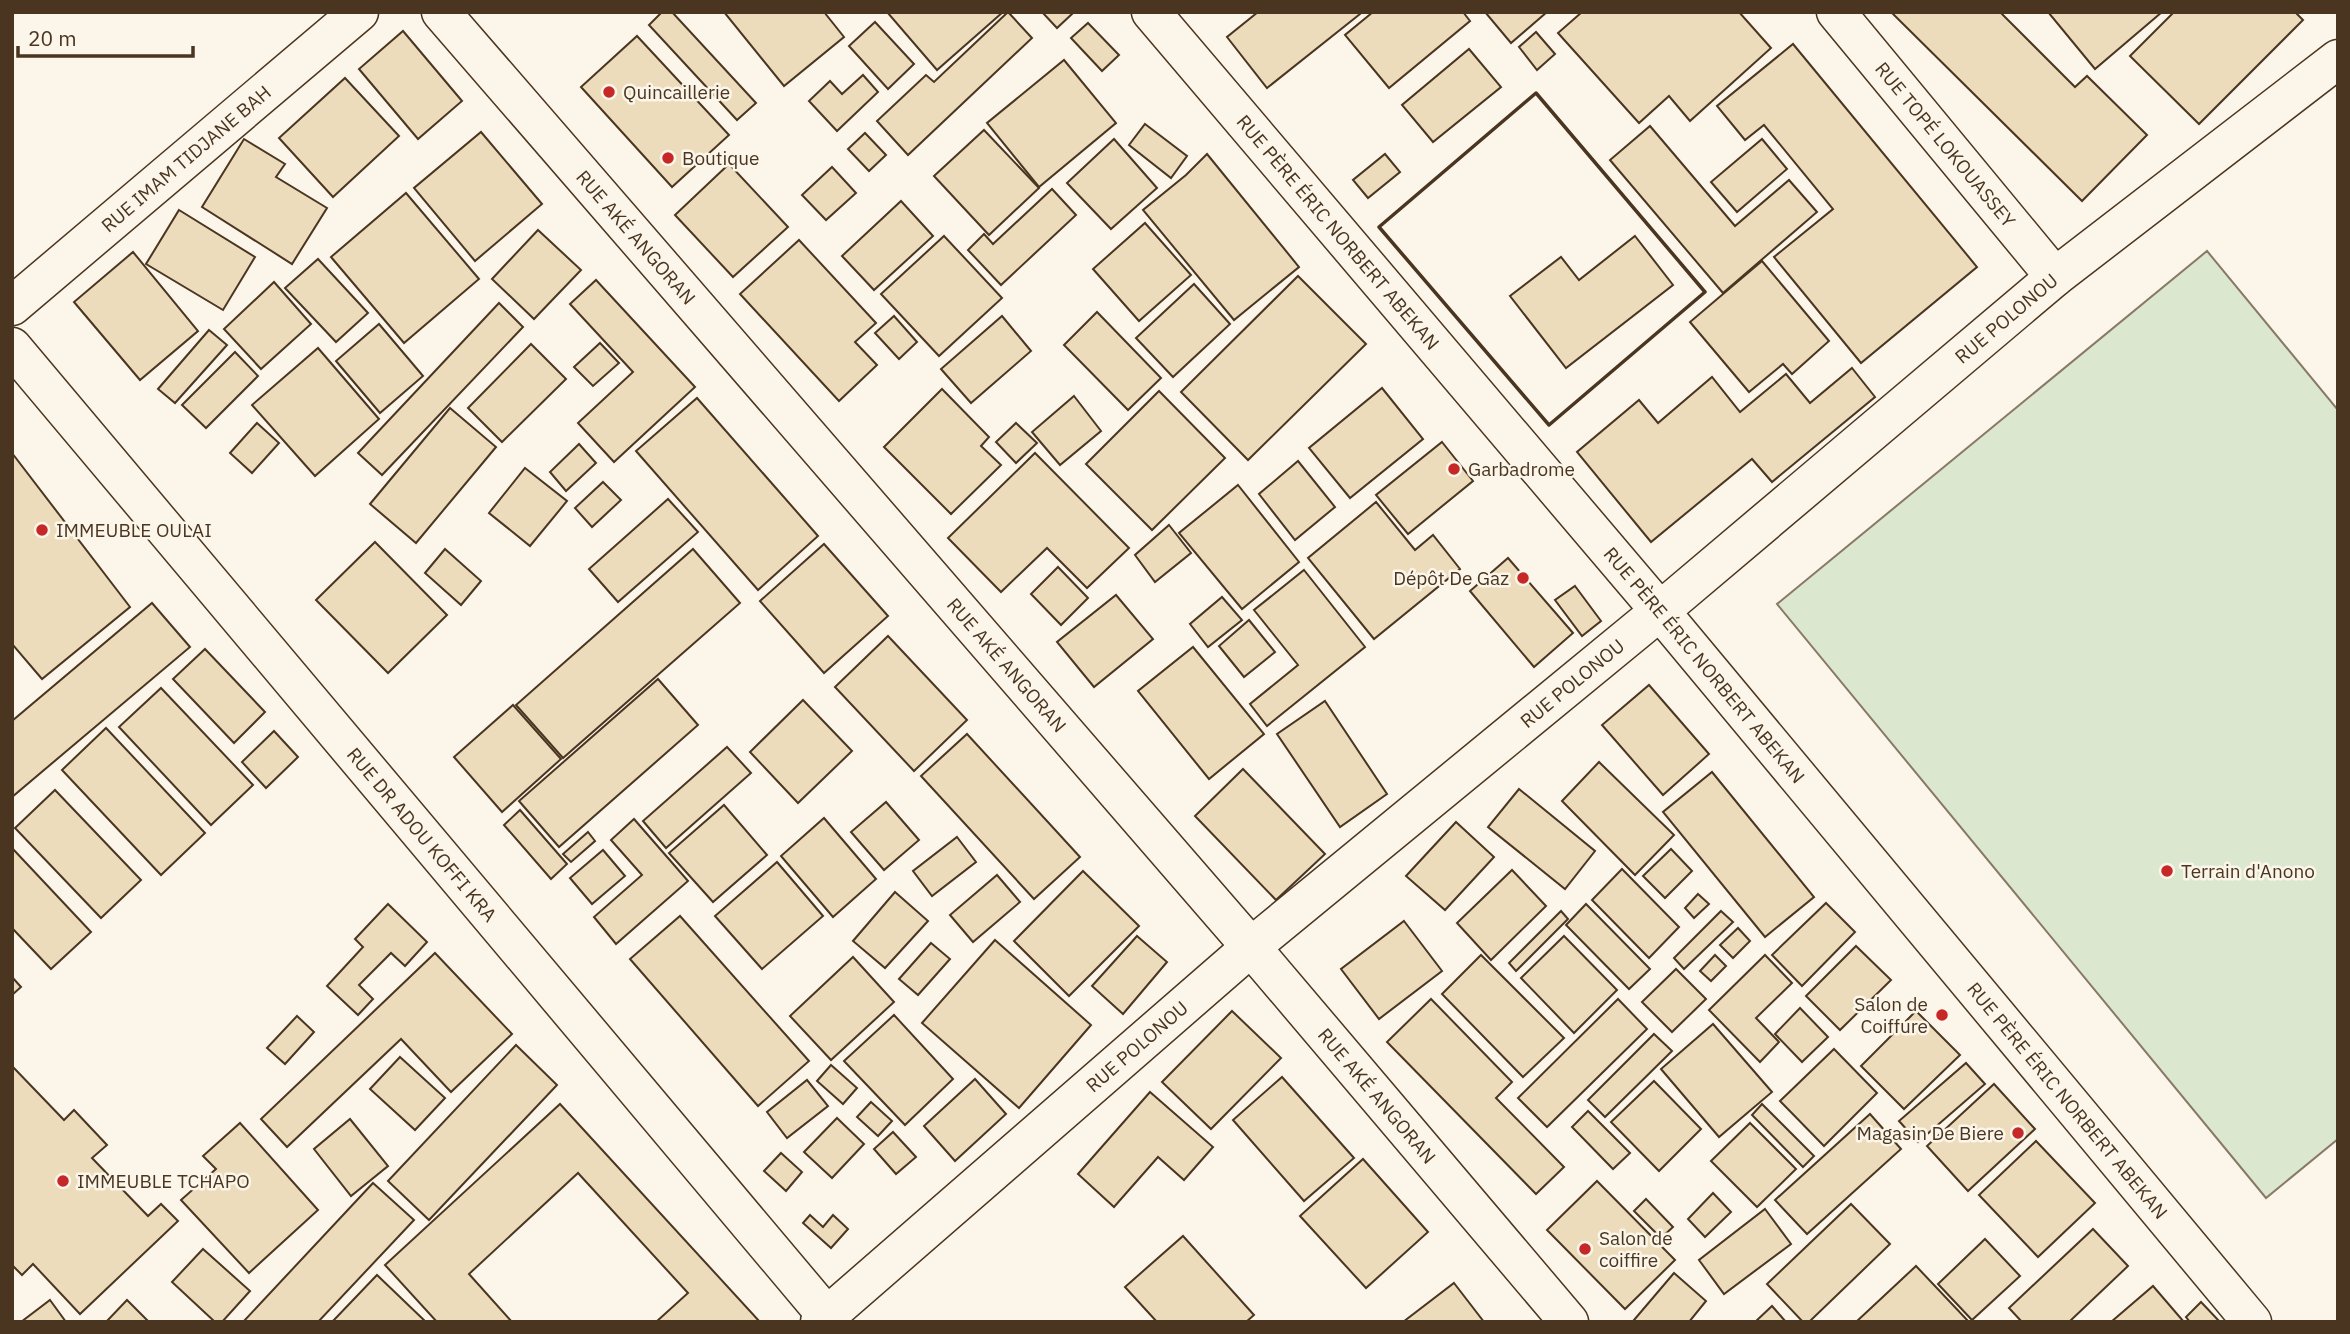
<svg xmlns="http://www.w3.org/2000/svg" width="2350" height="1334" font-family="'IBM Plex Sans',sans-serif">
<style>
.green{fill:#dce7d0;stroke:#887966;stroke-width:2}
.building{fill:#ecdcbc;stroke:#4a3520;stroke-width:2}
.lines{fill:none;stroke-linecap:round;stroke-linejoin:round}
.minor-casing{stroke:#4a3520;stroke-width:41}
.minor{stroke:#fbf6e9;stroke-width:38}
.wall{stroke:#4a3520;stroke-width:3.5}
.poi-dot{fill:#c62828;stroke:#fbf6e9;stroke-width:2.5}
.labels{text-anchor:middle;stroke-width:5;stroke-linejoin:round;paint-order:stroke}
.poi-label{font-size:19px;fill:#4a3520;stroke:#fbf6e9;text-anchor:start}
.street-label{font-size:19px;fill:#4a3520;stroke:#fbf6e9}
</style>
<rect width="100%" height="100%" fill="#fbf6e9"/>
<polygon class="green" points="2207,251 2338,410 2338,1139 2266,1198 1777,604"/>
<g class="building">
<polygon points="662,12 672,12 756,103 737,120 649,25"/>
<polygon points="724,12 824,12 844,37 784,86"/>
<polygon points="887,12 1003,12 937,70"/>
<polygon points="1008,12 1032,38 908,155 877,121 926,75 934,82"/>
<polygon points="1042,12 1073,12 1073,13 1057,28"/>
<polygon points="1258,12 1359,12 1360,14 1267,88 1227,37"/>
<polygon points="1373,12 1463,12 1470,21 1389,88 1345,35"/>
<polygon points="1485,12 1547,12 1511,43"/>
<polygon points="1582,12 1739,12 1771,48 1690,121 1669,96 1639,123 1558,33"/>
<polygon points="1891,12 2000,12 2075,87 2087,76 2147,135 2082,201"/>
<polygon points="2048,12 2162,12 2095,69"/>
<polygon points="2174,12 2295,12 2303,20 2199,124 2130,56"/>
<polygon points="875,22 914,64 888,89 849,46"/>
<polygon points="1088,23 1119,55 1102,71 1071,38"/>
<polygon points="403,31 462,101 418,139 359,69"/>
<polygon points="1536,32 1555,54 1537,70 1519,47"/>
<polygon points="637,36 729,135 672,187 581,87"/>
<polygon points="1793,44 1977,267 1861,363 1774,257 1833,209 1764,125 1745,140 1717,106"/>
<polygon points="1469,49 1501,87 1433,142 1402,105"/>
<polygon points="1064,60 1116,123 1039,187 987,123"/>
<polygon points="863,75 878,92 837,131 809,101 830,81 842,94"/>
<polygon points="345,78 399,136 333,197 279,138"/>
<polygon points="1145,124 1187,156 1171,178 1129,145"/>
<polygon points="1650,126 1735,226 1789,180 1817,212 1723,293 1610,160"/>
<polygon points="984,130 1039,188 989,235 934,176"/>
<polygon points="481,132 542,204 475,261 414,188"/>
<polygon points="865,133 886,155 869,171 848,149"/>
<polygon points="244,139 285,164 276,177 327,208 292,264 202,207"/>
<polygon points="1114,139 1157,188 1111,229 1067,183"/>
<polygon points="1762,139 1787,169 1737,212 1711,182"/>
<polygon points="1207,154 1299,267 1234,320 1143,210 1186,175"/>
<polygon points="1385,154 1400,172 1368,198 1353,180"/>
<polygon points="729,164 788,227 733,277 675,215"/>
<polygon points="832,167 856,193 826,220 802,195"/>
<polygon points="1052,189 1076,215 1001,285 968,250 984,234 993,244"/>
<polygon points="406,193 479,279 404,343 331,257"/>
<polygon points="901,201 933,236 874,290 842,256"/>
<polygon points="179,210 255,257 223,310 146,264"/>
<polygon points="1145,223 1191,275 1139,321 1093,269"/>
<polygon points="538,230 581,270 534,319 492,279"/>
<polygon points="944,236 1002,298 939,356 881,294"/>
<polygon points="1635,236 1673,285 1566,368 1510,296 1561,257 1579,280"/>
<polygon points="799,240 876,323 855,342 877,365 839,401 740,294"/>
<polygon points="133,252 198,331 140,380 74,302"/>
<polygon points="318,259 368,313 336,342 285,288"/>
<polygon points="1762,261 1829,341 1792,374 1783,364 1749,392 1690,322"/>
<polygon points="1298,276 1366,344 1248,460 1181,392"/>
<polygon points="596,280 695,387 614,462 578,423 633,372 570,304"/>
<polygon points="274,282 311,324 261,369 224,329"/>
<polygon points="1194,284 1230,324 1173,377 1136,338"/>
<polygon points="499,303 523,327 382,475 358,453"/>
<polygon points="1097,312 1161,378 1128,410 1064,345"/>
<polygon points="894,316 917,342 899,359 875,333"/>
<polygon points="1002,316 1031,351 971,403 941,369"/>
<polygon points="379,324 423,376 380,413 336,361"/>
<polygon points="209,330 227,345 175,403 158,389"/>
<polygon points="600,343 619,363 593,386 574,367"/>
<polygon points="531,344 566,379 502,442 468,408"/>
<polygon points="318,348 379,419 315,476 252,405"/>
<polygon points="235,352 258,376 206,428 182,405"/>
<polygon points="1852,368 1875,397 1772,482 1752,459 1651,542 1577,452 1639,400 1658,423 1712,377 1740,412 1786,374 1810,403"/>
<polygon points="1382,388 1423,439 1350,498 1309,448"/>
<polygon points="942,389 989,437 981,446 1001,465 951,514 884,447"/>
<polygon points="1159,391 1225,458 1152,530 1086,464"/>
<polygon points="1074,396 1101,431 1060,465 1032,432"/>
<polygon points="697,398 818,536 758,590 636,451"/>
<polygon points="450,408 496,447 416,543 370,504"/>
<polygon points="257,423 279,443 252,473 230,453"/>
<polygon points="1016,423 1037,443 1016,463 996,442"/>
<polygon points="1442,442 1473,481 1408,534 1376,495"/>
<polygon points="579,444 596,463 566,491 550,472"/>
<polygon points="12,453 130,607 42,679 12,644"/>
<polygon points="1035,453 1129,548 1087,588 1047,548 1001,592 948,538"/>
<polygon points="1298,461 1335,507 1295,540 1259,494"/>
<polygon points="525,468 567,501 530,546 489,513"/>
<polygon points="603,482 621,500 592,527 575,508"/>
<polygon points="1238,485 1299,562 1242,609 1179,533"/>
<polygon points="668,499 698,532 618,602 589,569"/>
<polygon points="1376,502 1415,550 1433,535 1460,569 1374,639 1308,558"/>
<polygon points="1169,525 1191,553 1155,582 1135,555"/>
<polygon points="375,542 447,615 388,673 316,600"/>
<polygon points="824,544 888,616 824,673 760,601"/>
<polygon points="445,549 481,581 461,605 425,573"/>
<polygon points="693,549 740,603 563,758 516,705"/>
<polygon points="1508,558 1573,633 1534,667 1470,591"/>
<polygon points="1058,567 1088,598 1061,625 1031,594"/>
<polygon points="1304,570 1365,647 1267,726 1250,704 1298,665 1254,610"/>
<polygon points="1575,586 1601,621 1582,636 1555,600"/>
<polygon points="1116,595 1153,639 1094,687 1057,642"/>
<polygon points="1222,597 1242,620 1208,647 1190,624"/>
<polygon points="152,603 190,647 12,797 12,721"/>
<polygon points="1249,620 1275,652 1244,677 1219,646"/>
<polygon points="888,636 967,720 914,771 835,687"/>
<polygon points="1193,647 1264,734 1209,779 1138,691"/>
<polygon points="205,649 265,712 234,743 173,679"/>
<polygon points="658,679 698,725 559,847 519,801"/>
<polygon points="1649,685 1709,754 1663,795 1602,725"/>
<polygon points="161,688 253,785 211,825 119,727"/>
<polygon points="803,700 852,751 798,803 750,752"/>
<polygon points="1325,701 1387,794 1340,827 1277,734"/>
<polygon points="513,705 561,759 502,812 454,757"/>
<polygon points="106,728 205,833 161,875 62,770"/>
<polygon points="274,731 298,757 266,788 242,762"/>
<polygon points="967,734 1080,857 1034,899 921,776"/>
<polygon points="727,747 751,773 666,848 643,821"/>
<polygon points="1599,762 1674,835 1635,875 1562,801"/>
<polygon points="1243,769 1325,854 1276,900 1195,816"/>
<polygon points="1712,772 1814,897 1765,937 1663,812"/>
<polygon points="1519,789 1595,851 1565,889 1488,827"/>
<polygon points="55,790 141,880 101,918 15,828"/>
<polygon points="886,802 919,840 884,870 851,832"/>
<polygon points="724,805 767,855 713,902 669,853"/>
<polygon points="520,810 567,864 551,879 504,825"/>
<polygon points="824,818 876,879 833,917 781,856"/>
<polygon points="634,819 688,881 616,944 594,917 642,875 611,840"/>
<polygon points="1456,822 1494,857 1445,910 1406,876"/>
<polygon points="588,832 595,841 571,862 563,854"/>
<polygon points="957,837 976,862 932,896 913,871"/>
<polygon points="12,848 91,932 51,969 12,928"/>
<polygon points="1671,849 1692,871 1665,898 1643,876"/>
<polygon points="603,850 625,876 592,904 570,878"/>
<polygon points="777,862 823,916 762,969 715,916"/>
<polygon points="1622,869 1679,927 1649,958 1592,900"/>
<polygon points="1512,870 1546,906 1491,960 1457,923"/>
<polygon points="1083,871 1139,926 1069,996 1014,941"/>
<polygon points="997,875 1020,902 973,942 950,915"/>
<polygon points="895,892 928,921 885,968 853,941"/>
<polygon points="1698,894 1709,904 1694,918 1685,908"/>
<polygon points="1826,903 1855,932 1802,986 1772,955"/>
<polygon points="388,904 427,942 405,966 391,953 359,985 373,999 358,1015 327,986 363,947 355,939"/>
<polygon points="1586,904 1650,969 1629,989 1566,925"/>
<polygon points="1561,911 1568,919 1516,971 1509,963"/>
<polygon points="1721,911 1733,922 1684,969 1674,958"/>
<polygon points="680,916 809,1061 758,1106 630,959"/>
<polygon points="1404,921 1442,971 1379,1019 1341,969"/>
<polygon points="1738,928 1750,941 1733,958 1720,945"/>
<polygon points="1137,936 1167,962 1123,1014 1092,986"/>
<polygon points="1564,936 1617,990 1574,1033 1521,978"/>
<polygon points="995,940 1091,1025 1019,1108 922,1023"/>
<polygon points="931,943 950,959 918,995 899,979"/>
<polygon points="1856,946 1891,980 1840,1030 1806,996"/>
<polygon points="435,953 512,1034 451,1092 401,1039 287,1147 261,1119"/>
<polygon points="1481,955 1564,1038 1523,1077 1442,994"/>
<polygon points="1715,955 1726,966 1711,981 1700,971"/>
<polygon points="1765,955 1792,983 1756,1018 1779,1042 1760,1062 1709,1010"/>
<polygon points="853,957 894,1002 831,1060 790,1016"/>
<polygon points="1676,969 1706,999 1672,1032 1642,1002"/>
<polygon points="12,977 21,987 12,995"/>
<polygon points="1431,999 1512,1082 1496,1098 1564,1167 1536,1194 1387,1042"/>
<polygon points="1618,999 1647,1029 1547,1127 1518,1098"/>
<polygon points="1800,1008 1828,1037 1802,1062 1775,1034"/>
<polygon points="1232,1011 1281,1058 1211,1129 1162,1082"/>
<polygon points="1916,1011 1960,1055 1904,1109 1861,1066"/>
<polygon points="894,1015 953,1079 905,1125 844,1061"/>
<polygon points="297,1016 314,1032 285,1064 267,1048"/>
<polygon points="1713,1024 1772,1092 1719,1137 1661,1069"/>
<polygon points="1654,1034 1672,1051 1605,1117 1588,1100"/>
<polygon points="516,1045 557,1085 429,1220 388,1181"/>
<polygon points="1834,1049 1877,1093 1824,1146 1780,1101"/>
<polygon points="400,1057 445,1098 415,1130 370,1089"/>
<polygon points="1966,1063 1985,1084 1918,1142 1899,1121"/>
<polygon points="831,1065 857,1088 843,1104 817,1081"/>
<polygon points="12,1066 64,1120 74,1110 107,1145 92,1158 148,1216 161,1204 178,1221 80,1314 33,1264 22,1275 12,1265"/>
<polygon points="1282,1077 1354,1158 1304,1201 1233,1120"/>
<polygon points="975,1079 1006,1114 955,1161 924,1126"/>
<polygon points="807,1080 828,1106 787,1138 767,1112"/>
<polygon points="1654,1081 1701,1129 1659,1171 1611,1122"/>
<polygon points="1994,1084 2035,1129 1968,1191 1927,1146"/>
<polygon points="1150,1092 1213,1147 1184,1180 1158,1157 1114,1207 1078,1174"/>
<polygon points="871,1102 892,1121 878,1136 857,1117"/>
<polygon points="560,1104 760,1322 656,1322 688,1293 578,1173 469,1274 512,1322 437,1322 385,1265"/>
<polygon points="1762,1104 1814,1156 1803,1167 1752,1115"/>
<polygon points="1588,1111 1630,1153 1613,1169 1572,1127"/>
<polygon points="1870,1114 1901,1149 1807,1234 1775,1200"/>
<polygon points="837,1118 864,1144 832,1178 804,1152"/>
<polygon points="350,1119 388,1166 351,1196 314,1149"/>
<polygon points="240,1123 318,1210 249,1273 181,1200 216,1169 203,1156"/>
<polygon points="1750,1123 1796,1169 1757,1207 1711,1161"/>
<polygon points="893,1132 916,1157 896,1174 874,1149"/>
<polygon points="2036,1141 2095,1203 2038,1257 1979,1195"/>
<polygon points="781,1153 802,1172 786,1191 764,1171"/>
<polygon points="1363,1159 1428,1232 1366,1288 1300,1216"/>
<polygon points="1597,1181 1675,1260 1625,1309 1547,1230"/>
<polygon points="373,1183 414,1220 318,1322 243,1322"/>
<polygon points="1713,1193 1731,1212 1705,1237 1688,1219"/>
<polygon points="1646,1199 1673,1227 1661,1238 1634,1211"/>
<polygon points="1851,1204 1890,1244 1809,1322 1803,1322 1767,1284"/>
<polygon points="1765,1209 1791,1244 1724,1294 1699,1260"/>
<polygon points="810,1215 823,1227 833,1215 848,1229 831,1248 803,1223"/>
<polygon points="2093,1229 2128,1266 2069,1322 2022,1322 2009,1308"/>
<polygon points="1183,1236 1254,1315 1246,1322 1157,1322 1125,1287"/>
<polygon points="1985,1239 2020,1276 1972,1320 1938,1284"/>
<polygon points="203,1249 250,1291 222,1322 215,1322 172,1282"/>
<polygon points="1916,1266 1969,1322 1856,1322"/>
<polygon points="1674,1273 1706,1301 1689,1322 1636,1322 1634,1320"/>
<polygon points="377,1275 426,1322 332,1322"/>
<polygon points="1454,1283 1484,1322 1403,1322"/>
<polygon points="2153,1286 2184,1322 2111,1322"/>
<polygon points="50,1300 66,1322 21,1322"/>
<polygon points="127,1300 149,1322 106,1322"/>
<polygon points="2201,1302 2220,1322 2190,1322 2186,1317"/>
<polygon points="1772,1306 1786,1322 1755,1322"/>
</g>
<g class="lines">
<defs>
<g id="minor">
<path id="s1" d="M441 12 1251 947 1569 1322"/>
<path id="s2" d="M1151 12 1660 611 2252 1322"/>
<path id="s3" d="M1836 12 2055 277"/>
<path id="s4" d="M12 306 359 12"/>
<path id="s5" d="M12 347 832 1322"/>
<path id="s6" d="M820 1322 1251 947 1660 611 2055 277 2338 59"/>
</g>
</defs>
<use href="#minor" class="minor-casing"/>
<use href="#minor" class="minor"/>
<polygon class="wall" points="1536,93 1705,292 1549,425 1379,227"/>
</g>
<g class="poi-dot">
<circle cx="609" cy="92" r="7"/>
<circle cx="668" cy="158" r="7"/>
<circle cx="1454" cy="469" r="7"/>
<circle cx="42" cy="530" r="7"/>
<circle cx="1523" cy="578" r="7"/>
<circle cx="2167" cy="871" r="7"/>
<circle cx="1942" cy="1015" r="7"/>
<circle cx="2018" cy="1133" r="7"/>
<circle cx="63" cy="1181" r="7"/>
<circle cx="1585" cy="1249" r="7"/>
</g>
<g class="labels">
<g class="poi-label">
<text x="623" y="99">Quincaillerie</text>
<text x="682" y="165">Boutique</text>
<text x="1468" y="476">Garbadrome</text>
<text x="56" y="537">IMMEUBLE OULAI</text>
<text x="1509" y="585" text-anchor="end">Dépôt De Gaz</text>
<text x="2181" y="878">Terrain d'Anono</text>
<text x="1928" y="1011" text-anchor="end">Salon de<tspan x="1928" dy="22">Coiffure</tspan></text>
<text x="2004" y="1140" text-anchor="end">Magasin De Biere</text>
<text x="77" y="1188">IMMEUBLE TCHAPO</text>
<text x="1599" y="1245">Salon de<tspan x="1599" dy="22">coiffire</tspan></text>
</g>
<g class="street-label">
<text dy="7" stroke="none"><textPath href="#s3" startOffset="172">RUE TOPÉ LOKOUASSEY</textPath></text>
<text dy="7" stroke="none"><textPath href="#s4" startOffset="228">RUE IMAM TIDJANE BAH</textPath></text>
<text dy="7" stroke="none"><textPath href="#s2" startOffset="289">RUE PÈRE ÉRIC NORBERT ABEKAN</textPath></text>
<text dy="7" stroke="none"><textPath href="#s1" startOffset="298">RUE AKÉ ANGORAN</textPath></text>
<text dy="7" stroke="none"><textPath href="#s6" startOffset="1554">RUE POLONOU</textPath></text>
<text dy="7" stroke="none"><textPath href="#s1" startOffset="864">RUE AKÉ ANGORAN</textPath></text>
<text dy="7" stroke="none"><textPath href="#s2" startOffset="856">RUE PÈRE ÉRIC NORBERT ABEKAN</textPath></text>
<text dy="7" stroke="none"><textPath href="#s6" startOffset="987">RUE POLONOU</textPath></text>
<text dy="7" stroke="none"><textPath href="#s5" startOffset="637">RUE DR ADOU KOFFI KRA</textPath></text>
<text dy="7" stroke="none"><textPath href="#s6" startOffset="420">RUE POLONOU</textPath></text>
<text dy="7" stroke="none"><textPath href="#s1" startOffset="1432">RUE AKÉ ANGORAN</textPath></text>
<text dy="7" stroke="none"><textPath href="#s2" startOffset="1423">RUE PÈRE ÉRIC NORBERT ABEKAN</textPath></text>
</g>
</g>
<rect width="2350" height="1334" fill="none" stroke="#4a3520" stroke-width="28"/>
<path d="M18 46v10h175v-10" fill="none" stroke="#4a3520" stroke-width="3.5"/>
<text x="28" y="46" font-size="21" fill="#4a3520" stroke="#fbf6e9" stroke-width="5" paint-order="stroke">20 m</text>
</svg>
